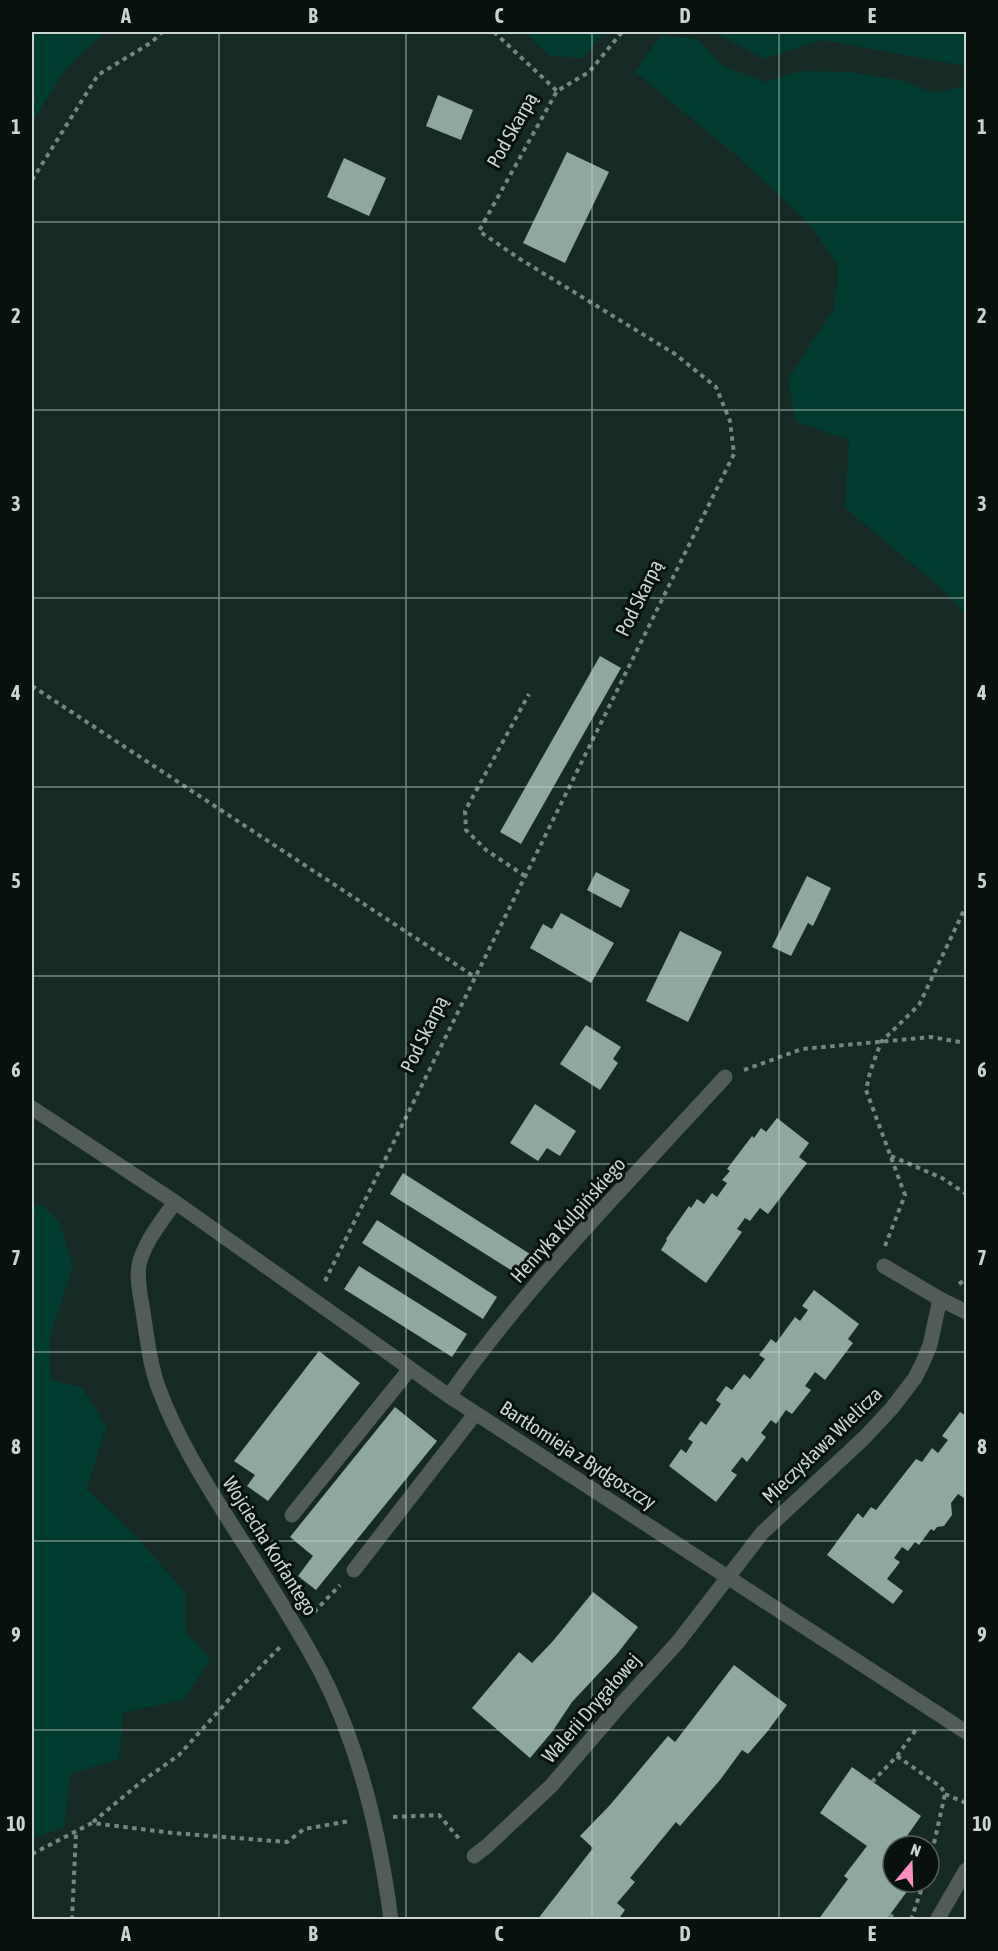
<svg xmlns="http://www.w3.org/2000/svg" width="998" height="1951" font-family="'Asap Condensed',sans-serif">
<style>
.green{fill:#003b2f}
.building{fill:#8ea79f}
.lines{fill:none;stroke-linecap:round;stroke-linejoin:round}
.path{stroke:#768681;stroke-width:4;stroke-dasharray:4.5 4.5;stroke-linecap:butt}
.service{stroke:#515b58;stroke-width:15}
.minor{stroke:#515b58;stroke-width:15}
.tertiary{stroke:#515b58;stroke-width:15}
.grid{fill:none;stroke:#c8d5d1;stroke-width:1.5;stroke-opacity:0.55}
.labels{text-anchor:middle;stroke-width:6;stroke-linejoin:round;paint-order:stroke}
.street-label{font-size:20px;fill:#c8d5d1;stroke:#08110e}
.neatline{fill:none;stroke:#c8d5d1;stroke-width:2}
.grid-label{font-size:20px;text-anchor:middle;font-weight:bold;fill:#c8d5d1}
</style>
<rect width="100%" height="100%" fill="#152a24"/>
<g class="green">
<polygon points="32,32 105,32 67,67 32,123"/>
<polygon points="525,32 604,32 583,58 549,56"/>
<polygon points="714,32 966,32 966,615 941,588 845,508 849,440 796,422 788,379 834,308 839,267 807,221 736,155 635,72 661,35 698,39 723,66 766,82 799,71 850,72 901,80 933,93 963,86 964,66 822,40 764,59"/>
<polygon points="40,1204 59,1222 73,1266 49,1341 51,1380 81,1387 106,1426 87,1489 136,1537 185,1592 185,1631 210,1658 185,1699 123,1713 119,1759 70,1774 64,1827 36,1837 32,1834 32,1207"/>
</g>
<g class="building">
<polygon points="438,95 473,110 461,140 426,126"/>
<polygon points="567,152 609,172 565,263 523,243"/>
<polygon points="344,158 386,178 369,216 327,197"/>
<polygon points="600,656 621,668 521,844 500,832"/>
<polygon points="596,872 630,890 621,908 587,890"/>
<polygon points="807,876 831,888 813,926 808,923 791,956 772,947"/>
<polygon points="561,913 614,943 591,983 530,948 543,924 552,929"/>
<polygon points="680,931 722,952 688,1022 646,1001"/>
<polygon points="586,1025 621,1047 613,1059 618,1063 600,1090 560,1064"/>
<polygon points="535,1104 576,1131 560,1156 547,1148 538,1161 510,1143"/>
<polygon points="777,1118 809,1143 799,1157 807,1163 768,1214 760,1208 750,1221 745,1218 737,1229 742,1232 706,1283 661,1250 667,1240 666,1239 689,1206 691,1208 697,1199 704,1204 712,1193 717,1197 727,1183 722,1180 730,1171 727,1169 752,1136 754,1138 761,1128 766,1132"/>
<polygon points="403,1173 530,1254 517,1274 390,1194"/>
<polygon points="377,1220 497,1297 483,1319 362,1243"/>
<polygon points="359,1266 467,1334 452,1357 344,1289"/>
<polygon points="814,1290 859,1324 848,1339 853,1343 825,1380 815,1372 805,1386 811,1390 792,1414 786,1410 776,1424 771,1420 761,1433 766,1437 747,1462 742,1457 731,1471 737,1475 716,1502 669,1466 681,1449 686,1453 693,1442 688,1439 701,1421 706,1425 721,1404 716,1400 726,1386 732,1390 744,1374 750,1379 765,1359 759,1355 771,1339 776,1343 795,1317 800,1321 808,1310 802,1306"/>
<polygon points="319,1351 360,1383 268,1501 247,1486 255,1475 234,1461"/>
<polygon points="395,1407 437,1441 316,1590 298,1576 313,1556 290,1537"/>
<polygon points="960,1412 966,1416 966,1495 964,1498 958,1494 951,1503 952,1515 944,1526 937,1527 934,1531 931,1529 919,1545 915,1542 908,1551 902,1547 894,1558 900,1562 887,1579 903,1591 893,1604 827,1555 858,1513 863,1518 871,1507 876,1510 916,1459 922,1462 932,1448 938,1453 948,1440 942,1436"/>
<polygon points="593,1592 638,1627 617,1654 572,1702 552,1732 530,1758 472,1708 519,1652 532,1663 553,1641"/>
<polygon points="734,1665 787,1705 767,1732 748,1754 742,1750 720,1780 680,1826 676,1822 630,1878 635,1882 617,1903 625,1910 618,1920 537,1920 593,1848 580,1836 610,1805 668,1736 675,1742"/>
<polygon points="852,1767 921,1816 900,1846 893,1846 893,1857 889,1862 893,1864 893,1882 914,1882 886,1920 818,1920 848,1879 844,1876 867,1846 820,1813"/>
</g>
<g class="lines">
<g class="path">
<polyline points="494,32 557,91"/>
<polyline points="32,180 98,75 152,42 162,32"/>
<polyline points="32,686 475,977"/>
<polyline points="525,876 486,850 466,830 465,811 529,694"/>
<polyline points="744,1070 802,1049 931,1037 966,1043"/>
<polyline points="891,1156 942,1178 966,1194"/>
<polyline points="885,1246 905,1195 866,1090 870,1072 881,1042 919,1005 966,906"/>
<polyline points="325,1281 734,454 730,421 716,387 675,354 520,259 479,231 557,91 589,72 622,32"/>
<polyline points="959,1284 966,1279"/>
<polyline points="314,1612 340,1585"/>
<polyline points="897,1756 941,1787 945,1794 929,1866"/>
<polyline points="872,1782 897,1756 918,1727"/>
<polyline points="945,1794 966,1803"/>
<polyline points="393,1817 439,1815 461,1841"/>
<polyline points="93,1822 141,1782 179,1755 233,1695 281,1646"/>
<polyline points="32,1854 92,1823 173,1833 287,1842 304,1829 350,1821"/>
<polyline points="889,1915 901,1920"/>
<polyline points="72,1920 76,1832"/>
<polyline points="911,1920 924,1882"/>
</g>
<g class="service">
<polyline points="292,1515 410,1369"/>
<polyline points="354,1570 475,1414"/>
</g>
<g class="minor">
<polyline points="175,1202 449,1396 966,1732"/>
<polyline points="884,1266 940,1299 966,1312"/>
<path d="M449 1396C528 1283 632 1179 725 1077"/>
<polyline points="474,1856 487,1846 551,1786 617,1709 678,1642 762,1533 864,1438 892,1408 915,1378 923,1362 930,1345 940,1299"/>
<polyline points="937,1920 966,1870"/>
</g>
<path class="tertiary" d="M32 1108 175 1202C162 1221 144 1242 139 1265 136 1282 142 1301 144 1319 148 1342 150 1367 159 1389 176 1435 201 1476 227 1517 259 1568 293 1619 321 1672 360 1748 380 1835 391 1920"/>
</g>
<path class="grid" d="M219 32V1920M406 32V1920M592 32V1920M779 32V1920M32 222H966M32 410H966M32 598H966M32 787H966M32 976H966M32 1164H966M32 1352H966M32 1541H966M32 1730H966"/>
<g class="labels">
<g class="street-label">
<text transform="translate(512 130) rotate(-61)" y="7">Pod Skarpą</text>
<text transform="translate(639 598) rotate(-64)" y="7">Pod Skarpą</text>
<text transform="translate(424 1034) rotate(-64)" y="7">Pod Skarpą</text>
<text transform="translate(568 1220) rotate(-48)" y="7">Henryka Kulpińskiego</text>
<text transform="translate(822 1445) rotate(-44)" y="7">Mieczysława Wielicza</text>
<text transform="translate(578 1455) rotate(33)" y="7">Bartłomieja z Bydgoszczy</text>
<text transform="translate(270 1546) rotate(58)" y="7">Wojciecha Korfantego</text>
<text transform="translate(591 1708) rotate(-49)" y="7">Walerii Drygałowej</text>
</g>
</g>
<rect width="998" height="1951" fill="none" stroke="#08110e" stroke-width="66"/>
<g transform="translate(911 1864) rotate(19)"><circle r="28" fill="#08110e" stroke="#555f5c" stroke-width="1.5"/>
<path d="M0-4.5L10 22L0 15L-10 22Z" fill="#fd8ebe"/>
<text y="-9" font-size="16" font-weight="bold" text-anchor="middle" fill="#c8d5d1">N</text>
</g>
<rect x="33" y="33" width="932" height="1885" class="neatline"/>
<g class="grid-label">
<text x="126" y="23">A</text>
<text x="313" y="23">B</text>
<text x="499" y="23">C</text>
<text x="685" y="23">D</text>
<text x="872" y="23">E</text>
<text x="16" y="134">1</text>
<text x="982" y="134">1</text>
<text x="16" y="323">2</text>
<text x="982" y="323">2</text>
<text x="16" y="511">3</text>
<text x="982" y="511">3</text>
<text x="16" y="700">4</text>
<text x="982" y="700">4</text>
<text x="16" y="888">5</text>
<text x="982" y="888">5</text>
<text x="16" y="1077">6</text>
<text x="982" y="1077">6</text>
<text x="16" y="1265">7</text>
<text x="982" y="1265">7</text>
<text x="16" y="1454">8</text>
<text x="982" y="1454">8</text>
<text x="16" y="1642">9</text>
<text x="982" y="1642">9</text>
<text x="16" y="1831">10</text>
<text x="982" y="1831">10</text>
<text x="126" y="1941">A</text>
<text x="313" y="1941">B</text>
<text x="499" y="1941">C</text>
<text x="685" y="1941">D</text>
<text x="872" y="1941">E</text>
</g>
</svg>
